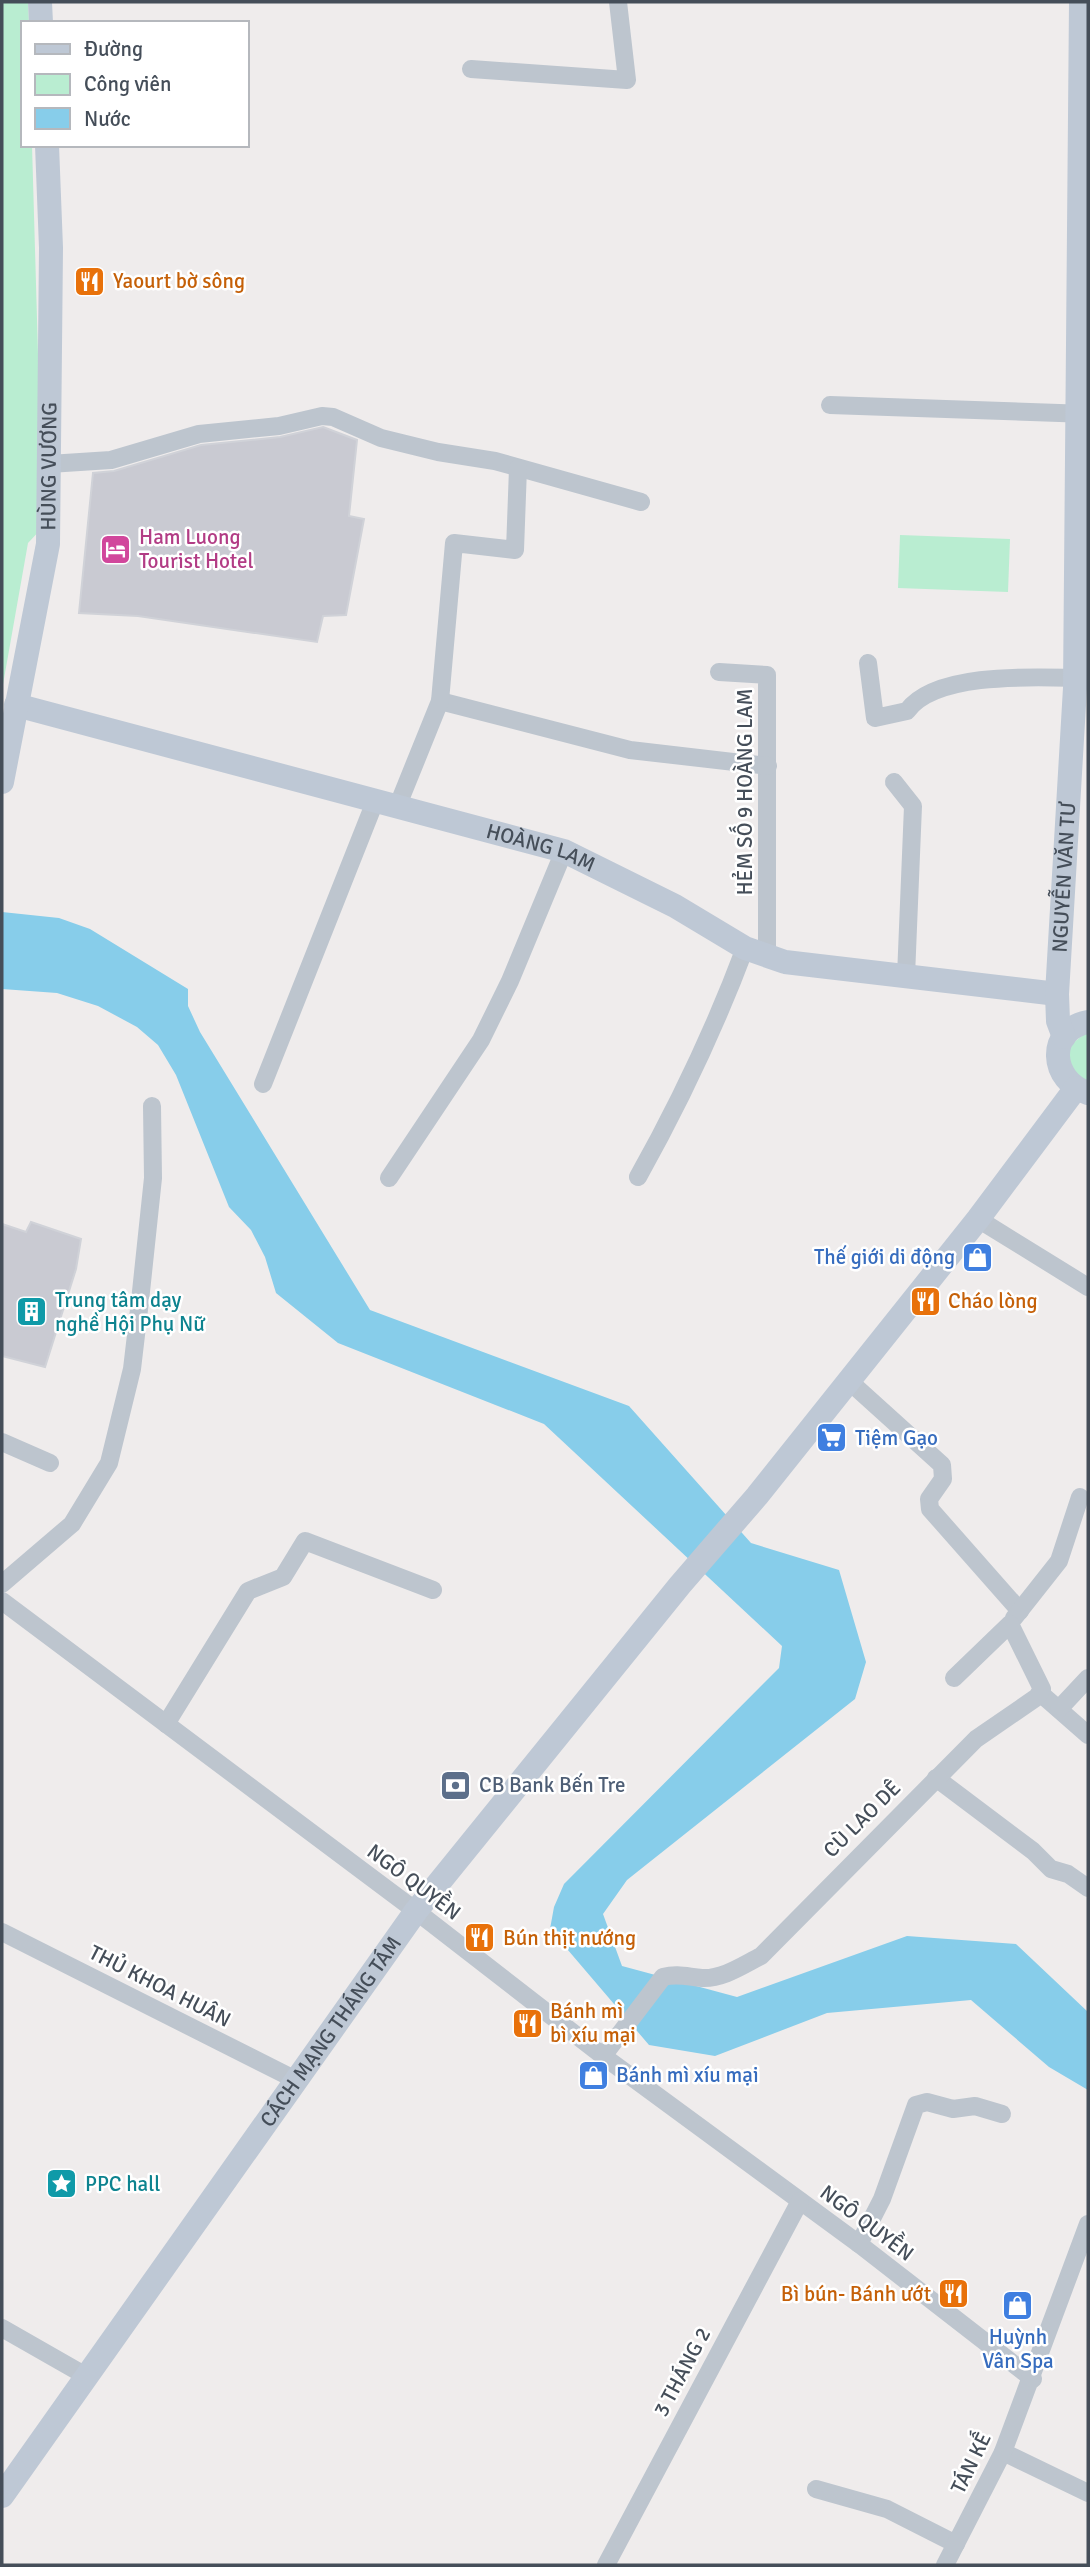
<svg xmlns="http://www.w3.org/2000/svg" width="1090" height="2567" font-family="Signika,sans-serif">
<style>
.green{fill:#b9edd1}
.water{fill:#87cdea}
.building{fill:#c9cad2;stroke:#d0d2d8;stroke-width:2}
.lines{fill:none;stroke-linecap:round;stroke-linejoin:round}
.street{stroke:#bdc5ce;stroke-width:18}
.secondary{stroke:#bec8d5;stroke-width:24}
.labels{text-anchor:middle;stroke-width:5;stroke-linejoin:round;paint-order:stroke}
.food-label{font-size:21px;fill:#c56008;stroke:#fff;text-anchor:start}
.street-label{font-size:21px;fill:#454e59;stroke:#fff}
.hotel-label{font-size:21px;fill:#b23c85;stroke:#fff;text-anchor:start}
.shop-label{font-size:21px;fill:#366cbe;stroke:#fff;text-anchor:start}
.culture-label{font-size:21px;fill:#0d838f;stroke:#fff;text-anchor:start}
.service-label{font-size:21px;fill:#4e5e75;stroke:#fff;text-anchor:start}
</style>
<rect width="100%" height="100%" fill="#efecec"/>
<g class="green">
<polygon points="2,2 28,2 29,23 23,23 23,145 32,145 43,527 28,543 2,690"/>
<polygon points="900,535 1010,539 1008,592 898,588"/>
<polygon points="1088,1031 1088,1082 1072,1073 1068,1047"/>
</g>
<polygon class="water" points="2,912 59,918 90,929 188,989 188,1006 200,1032 370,1310 629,1406 751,1543 839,1570 866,1662 855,1699 627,1880 603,1914 622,1966 737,1997 907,1936 1016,1944 1088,2012 1088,2090 1049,2067 971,2000 827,2013 715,2056 649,2045 550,1929 554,1907 564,1884 779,1668 782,1646 544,1424 338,1343 276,1293 265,1257 251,1230 229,1207 176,1075 158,1045 137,1027 98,1006 57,993 2,989"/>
<g class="building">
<polygon points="323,427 357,440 349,516 364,519 346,615 323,616 317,642 138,616 79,613 93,473 114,471 201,445 280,437"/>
<polygon points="31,1222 81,1239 76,1269 45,1367 2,1356 2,1224 26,1232"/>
</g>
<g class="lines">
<g class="street">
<polyline points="471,69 627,80 618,2"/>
<polyline points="830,405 1088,414"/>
<polyline points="49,464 111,460 199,434 279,426 322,416 333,417 381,438 438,452 495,461 641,502"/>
<path d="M868 663 875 718 907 711C935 672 1033 677 1076 678"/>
<polyline points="719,672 767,675 767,956"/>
<polyline points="440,701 630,750 768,766"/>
<polyline points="894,782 913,806 906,976"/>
<polyline points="398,805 440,701 454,543 515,550 518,468"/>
<polyline points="263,1084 376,799"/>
<path d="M638 1177C680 1102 715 1028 745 948"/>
<polyline points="389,1178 481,1040 510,981 564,851"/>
<polyline points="978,1219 1088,1287"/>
<polyline points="849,1381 942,1465 943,1479 929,1499 930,1509 1020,1611"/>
<polyline points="2,1442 50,1463"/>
<polyline points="2,1584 72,1524 109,1463 132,1369 140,1301 153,1178 152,1106"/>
<polyline points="2,1601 416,1911 603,2056 859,2244 1033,2379"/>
<polyline points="1014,1618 1059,1561 1080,1497"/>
<polyline points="1040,1693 1088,1735"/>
<polyline points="1059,1709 1088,1678"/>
<polyline points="166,1724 248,1591 283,1577 305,1541 433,1590"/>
<polyline points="936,1778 1033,1851 1051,1869 1068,1874 1088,1888"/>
<polyline points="2,1932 298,2081"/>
<path d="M603 2056 663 1977C678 1973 688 1977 702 1978 723 1979 743 1965 761 1956L976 1739 1037 1697 1042 1689 1010 1624 954 1678"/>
<polyline points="859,2244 882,2199 916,2105 927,2102 953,2109 975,2106 1002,2114"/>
<polyline points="2,2328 86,2376"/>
<polyline points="1003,2452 1088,2493"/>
<polyline points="816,2489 887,2509 956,2544"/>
<polyline points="606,2565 800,2201"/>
<polyline points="945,2565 1003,2452 1088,2224"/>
</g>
<g class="secondary">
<polyline points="40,2 41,23"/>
<path id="s1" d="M16 705 564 851 675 906 745 948 785 962 1057 994"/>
<path id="s2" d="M2 782 48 544 51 248 47 145"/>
<path d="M1088 1022C1046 1030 1050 1081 1088 1093"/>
<path id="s3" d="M1064 1037 1058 1021 1057 994 1075 688 1081 2"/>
<path id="s4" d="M2 2496 416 1911 680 1585 757 1496 978 1219 1076 1088"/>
</g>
</g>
<defs>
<symbol id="restaurant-square" viewBox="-11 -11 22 22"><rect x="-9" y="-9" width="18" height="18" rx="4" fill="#e8710a" stroke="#fff"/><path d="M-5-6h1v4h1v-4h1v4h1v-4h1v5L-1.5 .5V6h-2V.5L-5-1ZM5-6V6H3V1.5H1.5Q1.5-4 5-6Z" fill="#fff"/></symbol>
<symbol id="hotel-square" viewBox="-11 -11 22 22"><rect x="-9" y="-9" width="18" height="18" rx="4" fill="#d1479c" stroke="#fff"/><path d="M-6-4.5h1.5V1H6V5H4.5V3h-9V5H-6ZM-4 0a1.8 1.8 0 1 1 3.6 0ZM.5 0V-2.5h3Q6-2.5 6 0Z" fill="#fff"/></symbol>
<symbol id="shop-square" viewBox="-11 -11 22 22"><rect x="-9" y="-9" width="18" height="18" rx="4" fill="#3f7fe0" stroke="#fff"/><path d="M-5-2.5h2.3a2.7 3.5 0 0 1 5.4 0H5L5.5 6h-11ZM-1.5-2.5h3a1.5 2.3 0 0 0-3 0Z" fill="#fff"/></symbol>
<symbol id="building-square" viewBox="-11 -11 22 22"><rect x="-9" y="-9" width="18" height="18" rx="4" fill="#0f9aa8" stroke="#fff"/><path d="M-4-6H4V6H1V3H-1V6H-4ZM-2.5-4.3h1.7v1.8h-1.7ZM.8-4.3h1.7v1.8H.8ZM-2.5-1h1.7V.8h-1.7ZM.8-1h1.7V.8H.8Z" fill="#fff"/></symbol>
<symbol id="supermarket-square" viewBox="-11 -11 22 22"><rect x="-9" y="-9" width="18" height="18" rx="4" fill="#3f7fe0" stroke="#fff"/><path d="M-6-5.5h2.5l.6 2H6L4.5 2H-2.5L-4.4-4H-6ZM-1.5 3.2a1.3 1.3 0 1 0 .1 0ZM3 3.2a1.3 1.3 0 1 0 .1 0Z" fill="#fff"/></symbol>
<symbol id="bank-square" viewBox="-11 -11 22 22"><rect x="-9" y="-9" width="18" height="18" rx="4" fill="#5c6f8a" stroke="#fff"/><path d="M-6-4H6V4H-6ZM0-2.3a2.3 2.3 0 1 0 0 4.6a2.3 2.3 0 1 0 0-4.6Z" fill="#fff"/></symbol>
<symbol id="sight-square" viewBox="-11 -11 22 22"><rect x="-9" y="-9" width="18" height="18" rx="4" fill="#0f9aa8" stroke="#fff"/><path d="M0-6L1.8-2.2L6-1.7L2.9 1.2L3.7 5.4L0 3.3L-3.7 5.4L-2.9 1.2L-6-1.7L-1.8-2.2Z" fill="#fff"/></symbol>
</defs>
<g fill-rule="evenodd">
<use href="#restaurant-square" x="72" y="264" width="35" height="35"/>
<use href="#hotel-square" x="98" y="532" width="35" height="35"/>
<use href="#shop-square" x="960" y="1240" width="35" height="35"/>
<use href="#restaurant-square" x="908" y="1284" width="35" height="35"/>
<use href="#building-square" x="14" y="1294" width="35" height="35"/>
<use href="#supermarket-square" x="814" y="1420" width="35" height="35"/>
<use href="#bank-square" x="438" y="1768" width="35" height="35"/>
<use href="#restaurant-square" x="462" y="1920" width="35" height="35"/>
<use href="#restaurant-square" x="510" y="2006" width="35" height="35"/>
<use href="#shop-square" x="576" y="2058" width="35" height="35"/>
<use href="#sight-square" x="44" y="2166" width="35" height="35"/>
<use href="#restaurant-square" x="936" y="2276" width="35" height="35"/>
<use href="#shop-square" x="1000" y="2288" width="35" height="35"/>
</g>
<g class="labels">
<g class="food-label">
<text x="113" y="288">Yaourt bờ sông</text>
<text x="948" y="1308">Cháo lòng</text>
<text x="503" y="1945">Bún thịt nướng</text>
<text x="550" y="2018">Bánh mì<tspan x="550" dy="24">bì xíu mại</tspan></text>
<text x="931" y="2301" text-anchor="end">Bì bún- Bánh ướt</text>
</g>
<g class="street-label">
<text dy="7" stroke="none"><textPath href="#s2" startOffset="320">HÙNG VƯƠNG</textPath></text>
<text transform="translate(745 792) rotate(-90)" y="7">HẺM SỐ 9 HOÀNG LAM</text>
<text dy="7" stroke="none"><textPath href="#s1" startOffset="544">HOÀNG LAM</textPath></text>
<text dy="7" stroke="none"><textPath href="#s3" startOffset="161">NGUYỄN VĂN TƯ</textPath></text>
<text transform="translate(862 1819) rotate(-45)" y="7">CÙ LAO DÊ</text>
<text transform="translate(414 1882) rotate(37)" y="7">NGÔ QUYỀN</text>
<text transform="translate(160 1986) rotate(27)" y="7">THỦ KHOA HUÂN</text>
<text dy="7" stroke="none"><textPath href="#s4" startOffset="569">CÁCH MẠNG THÁNG TÁM</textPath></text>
<text transform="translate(867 2223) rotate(37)" y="7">NGÔ QUYỀN</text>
<text transform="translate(682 2372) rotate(-62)" y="7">3 THÁNG 2</text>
<text transform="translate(971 2463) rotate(-64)" y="7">TÁN KẾ</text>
</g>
<g class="hotel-label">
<text x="139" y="544">Ham Luong<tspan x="139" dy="24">Tourist Hotel</tspan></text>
</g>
<g class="shop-label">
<text x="955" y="1264" text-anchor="end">Thế giới di động</text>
<text x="855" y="1445">Tiệm Gạo</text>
<text x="616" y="2082">Bánh mì xíu mại</text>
<text x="1018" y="2344" text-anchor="middle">Huỳnh<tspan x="1018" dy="24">Vân Spa</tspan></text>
</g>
<g class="culture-label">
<text x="55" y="1307">Trung tâm dạy<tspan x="55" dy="24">nghề Hội Phụ Nữ</tspan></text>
<text x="85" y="2191">PPC hall</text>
</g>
<g class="service-label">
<text x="479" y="1792">CB Bank Bến Tre</text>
</g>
</g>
<rect width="1090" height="2567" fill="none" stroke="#454e59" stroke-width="7"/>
<rect x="21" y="21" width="228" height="126" fill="#ffffff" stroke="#b5b8bd" stroke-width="2"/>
<rect x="35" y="44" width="35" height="10" fill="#bec8d5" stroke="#b5b8bd" stroke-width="2"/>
<text x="84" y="56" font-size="21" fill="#454e59">Đường</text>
<rect x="35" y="74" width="35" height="21" fill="#b9edd1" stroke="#b5b8bd" stroke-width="2"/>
<text x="84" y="91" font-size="21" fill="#454e59">Công viên</text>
<rect x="35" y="108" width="35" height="21" fill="#87cdea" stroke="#b5b8bd" stroke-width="2"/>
<text x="84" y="126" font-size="21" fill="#454e59">Nước</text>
</svg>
